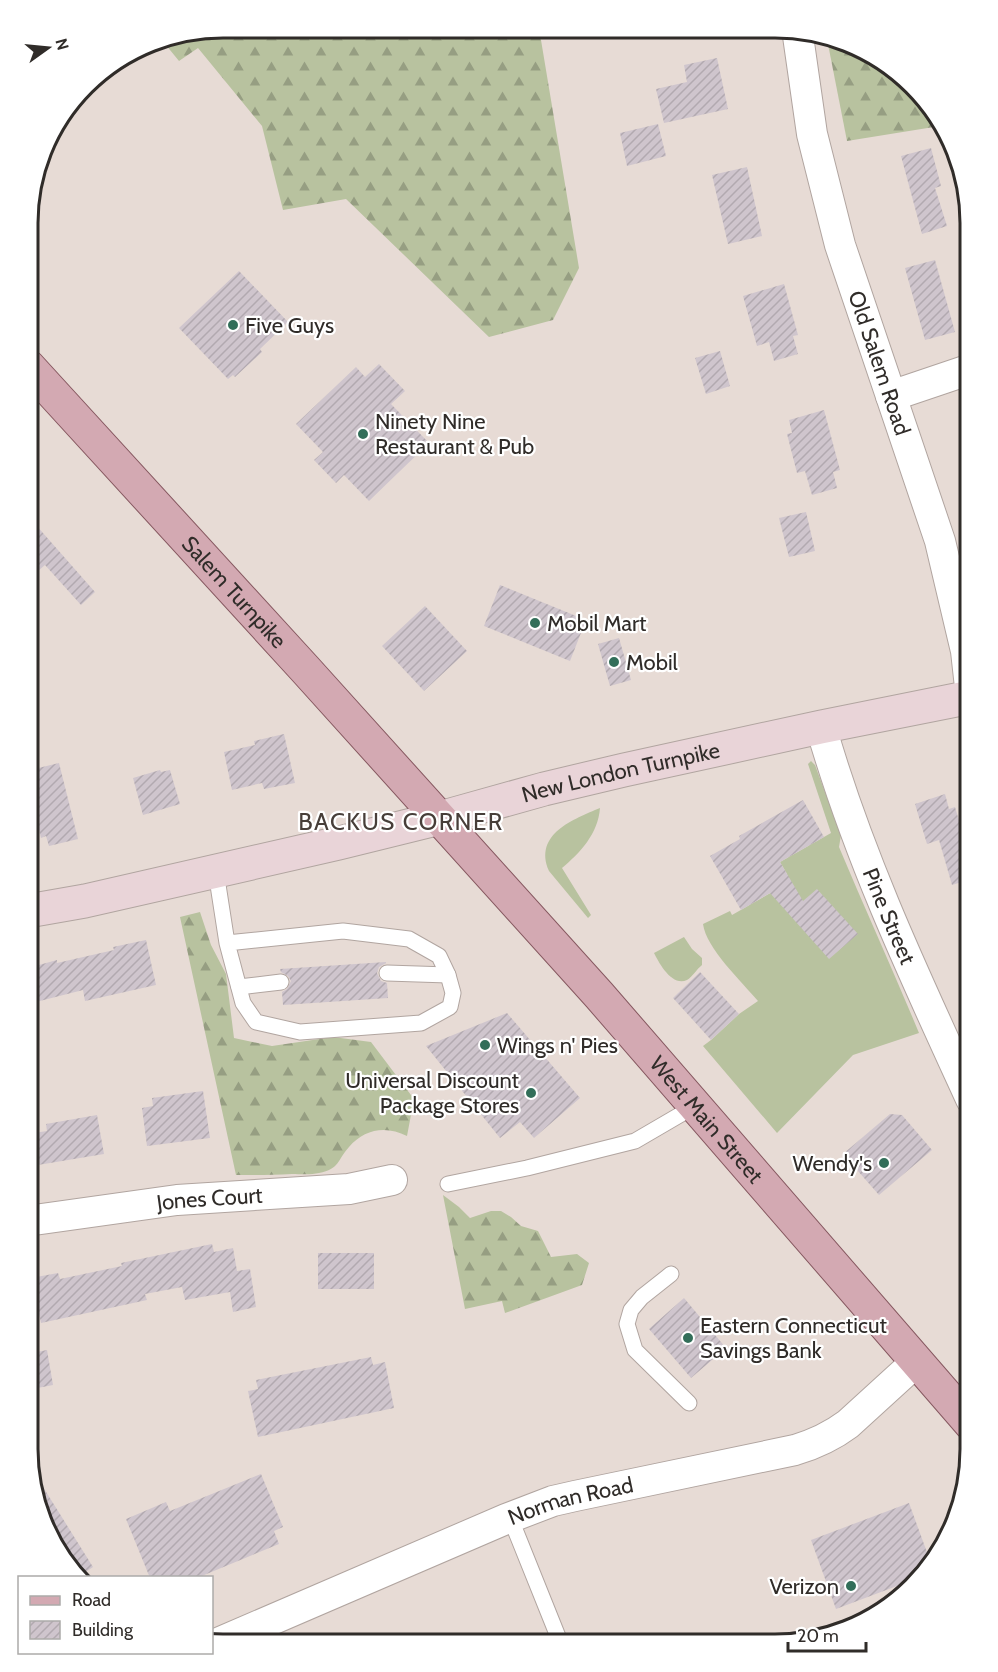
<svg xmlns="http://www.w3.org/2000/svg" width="998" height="1672" font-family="Cabin,sans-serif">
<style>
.grass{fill:#b8c29f}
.forest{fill:url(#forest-firs)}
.building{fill:url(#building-hatch)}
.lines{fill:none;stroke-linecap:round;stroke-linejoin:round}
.lane-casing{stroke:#b1a5a0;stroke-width:17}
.street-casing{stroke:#b1a5a0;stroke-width:32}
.secondary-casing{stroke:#b1a5a0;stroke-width:35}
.primary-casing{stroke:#865860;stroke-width:35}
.lane{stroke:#fff;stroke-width:15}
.street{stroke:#fff;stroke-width:30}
.secondary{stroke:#e9d4d8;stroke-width:33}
.primary{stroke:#d3a9b2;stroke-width:33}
.poi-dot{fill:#326e59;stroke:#fff;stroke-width:2}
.labels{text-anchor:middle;stroke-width:4.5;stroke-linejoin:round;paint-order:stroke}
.poi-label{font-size:22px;fill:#302c29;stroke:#fff;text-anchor:start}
.street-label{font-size:22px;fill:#302c29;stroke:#fff}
.neighbourhood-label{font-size:24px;letter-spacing:1.5px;fill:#473e39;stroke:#fff}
.rim{fill:none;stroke:#302c29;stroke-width:3}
</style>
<defs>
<pattern id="forest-firs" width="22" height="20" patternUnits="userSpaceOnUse" patternTransform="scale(1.5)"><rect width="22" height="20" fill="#b8c29f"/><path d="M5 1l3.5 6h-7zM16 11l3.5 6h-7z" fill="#969e82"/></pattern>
<pattern id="building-hatch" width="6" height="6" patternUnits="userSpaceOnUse" patternTransform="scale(1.5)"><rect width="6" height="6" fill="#cfc5cd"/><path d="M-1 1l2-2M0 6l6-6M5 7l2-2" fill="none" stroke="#b2a9b0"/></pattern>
</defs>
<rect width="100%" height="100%" fill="#e7dbd5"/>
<g class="grass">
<path d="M811 761 815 765 841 835 839 847C865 909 893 970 919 1033L853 1055 777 1133 703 1046 711 1040 739 1014 758 1001C742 982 706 948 703 924L730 911 732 915 774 891 770 883 787 874 780 862 831 833 808 764Z"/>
<path d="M600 808C598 834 580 853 562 868L591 915 588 918 549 871C533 834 574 819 600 808Z"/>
<path d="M684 937 692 949 702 958V965C697 969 692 977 687 980 672 987 659 963 654 953Z"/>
</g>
<g class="forest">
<polygon points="222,27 539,28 579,268 553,320 489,337 346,199 283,210 262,126 198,48 179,61 161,39"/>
<polygon points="827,39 895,68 940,126 847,141"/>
<path d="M200 912 211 945 226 974 234 1038 272 1046 333 1037 371 1042 414 1099 407 1136C386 1125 364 1129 349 1147 337 1160 340 1169 319 1173 311 1175 300 1174 292 1174 273 1175 255 1175 236 1175L180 917Z"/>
<polygon points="443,1195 459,1207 470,1218 491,1211 501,1211 511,1217 521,1226 538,1231 551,1257 577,1254 589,1263 582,1285 505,1313 502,1301 465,1309"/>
</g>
<g class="building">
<polygon points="717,58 728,109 664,123 656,89 687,82 684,65"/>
<polygon points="658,124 666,156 627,166 620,133"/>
<polygon points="931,148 941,186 935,188 947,226 922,234 901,156"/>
<polygon points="747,167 762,236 728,244 712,175"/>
<polygon points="935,260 955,332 925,340 905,268"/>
<polygon points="239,271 288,322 260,349 262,352 235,377 233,375 228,379 179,328"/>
<polygon points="784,284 798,335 793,336 798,354 774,361 769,342 757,346 743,296"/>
<polygon points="720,351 730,386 706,394 695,358"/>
<polygon points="379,364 405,391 391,404 429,443 369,501 344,475 336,483 314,460 323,452 296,424 356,367 365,377"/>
<polygon points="824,410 840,470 833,472 837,488 812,495 805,471 797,473 787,434 792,433 789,420"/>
<polygon points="806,512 815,551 789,557 779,518"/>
<polygon points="28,516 95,592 81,605 45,565 38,571 28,561"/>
<polygon points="500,585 586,620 570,661 484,626"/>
<polygon points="425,606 467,651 424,691 382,646"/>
<polygon points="619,638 631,680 610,686 598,644"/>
<polygon points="284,734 295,783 264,789 262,783 232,790 224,752 255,745 254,741"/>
<polygon points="59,763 78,839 49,846 46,836 41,838 32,802 37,801 30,770"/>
<polygon points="160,770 161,772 170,770 180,804 143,815 133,778"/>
<polygon points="945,794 949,809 955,807 963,834 971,832 971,879 952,885 939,840 927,844 915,804"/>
<polygon points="803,800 824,837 780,862 803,901 817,889 858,934 829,959 770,893 741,910 710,856 740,839 739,836"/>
<polygon points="146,940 156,985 85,1001 83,990 28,1004 28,968 57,960 57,963 114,950 113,947"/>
<polygon points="386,962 386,963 379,967 377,973 381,981 387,983 388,998 283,1005 282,992 287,989 291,981 288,976 281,972 280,969"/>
<polygon points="700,972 739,1014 711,1040 673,998"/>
<polygon points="507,1013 580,1098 534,1138 520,1122 500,1138 426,1046"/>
<polygon points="203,1091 210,1138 147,1146 142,1108 153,1106 152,1098"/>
<polygon points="890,1114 902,1115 932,1150 879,1195 843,1154"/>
<polygon points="97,1115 104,1154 32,1166 27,1134 47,1131 46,1124"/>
<polygon points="212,1244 214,1252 233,1248 237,1271 250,1269 256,1307 233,1312 230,1292 185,1300 182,1287 145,1294 147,1300 41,1323 31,1278 58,1273 60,1279 122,1266 121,1263"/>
<rect x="318" y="1253" width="56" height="36"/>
<polygon points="684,1298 726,1348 691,1378 649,1329"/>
<polygon points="47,1350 53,1385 27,1390 27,1354"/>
<polygon points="371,1357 373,1365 385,1362 394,1408 258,1437 248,1391 258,1389 256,1380"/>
<polygon points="31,1471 33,1471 93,1567 81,1575 42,1524"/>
<polygon points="261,1474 283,1527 274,1531 279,1544 197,1578 150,1578 126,1519 166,1502 170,1511"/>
<polygon points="909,1503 932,1566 931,1568 918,1578 836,1609 811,1540"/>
</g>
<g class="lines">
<defs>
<g id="lane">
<polyline points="216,872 227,943 243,1003 256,1022 300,1032 421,1023 450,1007 453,993 448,975 439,956 409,939 343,931 227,943"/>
<polyline points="387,973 448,975"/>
<polyline points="239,987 281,982"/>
<polyline points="448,1184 527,1168 635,1141 695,1106"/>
<polyline points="671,1274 642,1297 631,1310 627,1324 635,1350 689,1403"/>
<polyline points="510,1517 561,1644"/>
</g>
<g id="street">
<path id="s1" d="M797 29 812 134 840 245 940 541 966 651 971 696"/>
<polyline points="891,396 971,369"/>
<path id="s2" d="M821 727C858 856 915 977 971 1099"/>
<path id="s3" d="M27 1221 177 1200 349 1189 392 1180"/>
<path id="s4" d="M218 1643 506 1519 553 1501 575 1496 795 1450C815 1444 832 1436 848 1424L916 1362"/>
</g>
<g id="secondary">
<path id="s5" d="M28 911 85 901 339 843 440 818 544 789 624 770 821 727 971 697"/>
</g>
<g id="primary">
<path id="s6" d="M28 366 305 669 599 995 971 1424"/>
</g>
</defs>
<use href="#lane" class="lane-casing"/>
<use href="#street" class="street-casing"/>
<use href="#secondary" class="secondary-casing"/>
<use href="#primary" class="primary-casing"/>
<use href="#lane" class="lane"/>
<use href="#street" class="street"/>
<use href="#secondary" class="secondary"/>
<use href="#primary" class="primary"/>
</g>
<g class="poi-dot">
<circle cx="233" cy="325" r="6"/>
<circle cx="363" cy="434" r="6"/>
<circle cx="535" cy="623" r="6"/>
<circle cx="614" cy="662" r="6"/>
<circle cx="485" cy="1045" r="6"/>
<circle cx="531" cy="1093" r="6"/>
<circle cx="884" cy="1163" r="6"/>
<circle cx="688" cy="1338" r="6"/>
<circle cx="851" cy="1586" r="6"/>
</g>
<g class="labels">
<g class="poi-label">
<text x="245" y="333">Five Guys</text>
<text x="375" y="429">Ninety Nine<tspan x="375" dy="25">Restaurant &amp; Pub</tspan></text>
<text x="547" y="631">Mobil Mart</text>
<text x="626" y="670">Mobil</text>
<text x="497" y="1053">Wings n' Pies</text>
<text x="519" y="1088" text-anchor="end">Universal Discount<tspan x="519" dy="25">Package Stores</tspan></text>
<text x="872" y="1171" text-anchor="end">Wendy's</text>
<text x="700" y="1333">Eastern Connecticut<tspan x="700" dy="25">Savings Bank</tspan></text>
<text x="839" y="1594" text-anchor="end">Verizon</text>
</g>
<g class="street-label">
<text dy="8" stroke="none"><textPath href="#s1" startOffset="345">Old Salem Road</textPath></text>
<text dy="8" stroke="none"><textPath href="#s6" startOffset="306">Salem Turnpike</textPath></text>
<text dy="8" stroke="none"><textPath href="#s5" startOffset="609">New London Turnpike</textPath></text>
<text dy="8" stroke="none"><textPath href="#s2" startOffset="201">Pine Street</textPath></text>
<text dy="8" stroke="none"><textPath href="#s6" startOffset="1014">West Main Street</textPath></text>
<text dy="8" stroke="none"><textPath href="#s3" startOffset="184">Jones Court</textPath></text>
<text dy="8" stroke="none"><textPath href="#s4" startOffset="381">Norman Road</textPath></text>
</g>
<g class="neighbourhood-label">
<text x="401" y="830">BACKUS CORNER</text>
</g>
</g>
<path d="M0 0H998V1672H0ZM223 38H775A185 185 0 0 1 960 223V1449A185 185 0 0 1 775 1634H223A185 185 0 0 1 38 1449V223A185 185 0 0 1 223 38Z" fill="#fff" fill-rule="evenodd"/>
<path class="rim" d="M223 38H775A185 185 0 0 1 960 223V1449A185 185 0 0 1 775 1634H223A185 185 0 0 1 38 1449V223A185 185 0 0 1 223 38Z"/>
<rect x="18" y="1576" width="195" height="78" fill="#ffffff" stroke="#acaba9" stroke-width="1.5"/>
<rect x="30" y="1596" width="30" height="9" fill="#d3a9b2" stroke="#acaba9" stroke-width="1.5"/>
<text x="72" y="1606" font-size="18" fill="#302c29">Road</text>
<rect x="30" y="1621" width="30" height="18" fill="url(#building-hatch)" stroke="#acaba9" stroke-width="1.5"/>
<text x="72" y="1636" font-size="18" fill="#302c29">Building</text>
<g transform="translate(48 48) rotate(75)" stroke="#ffffff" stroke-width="4.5" paint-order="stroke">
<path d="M0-4.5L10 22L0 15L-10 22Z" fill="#302c29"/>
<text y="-9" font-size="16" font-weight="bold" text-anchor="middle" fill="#302c29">N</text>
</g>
<path d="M788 1642v9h78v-9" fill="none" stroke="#302c29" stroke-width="3"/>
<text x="797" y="1642" font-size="18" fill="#302c29" stroke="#ffffff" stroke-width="4.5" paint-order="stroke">20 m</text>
</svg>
